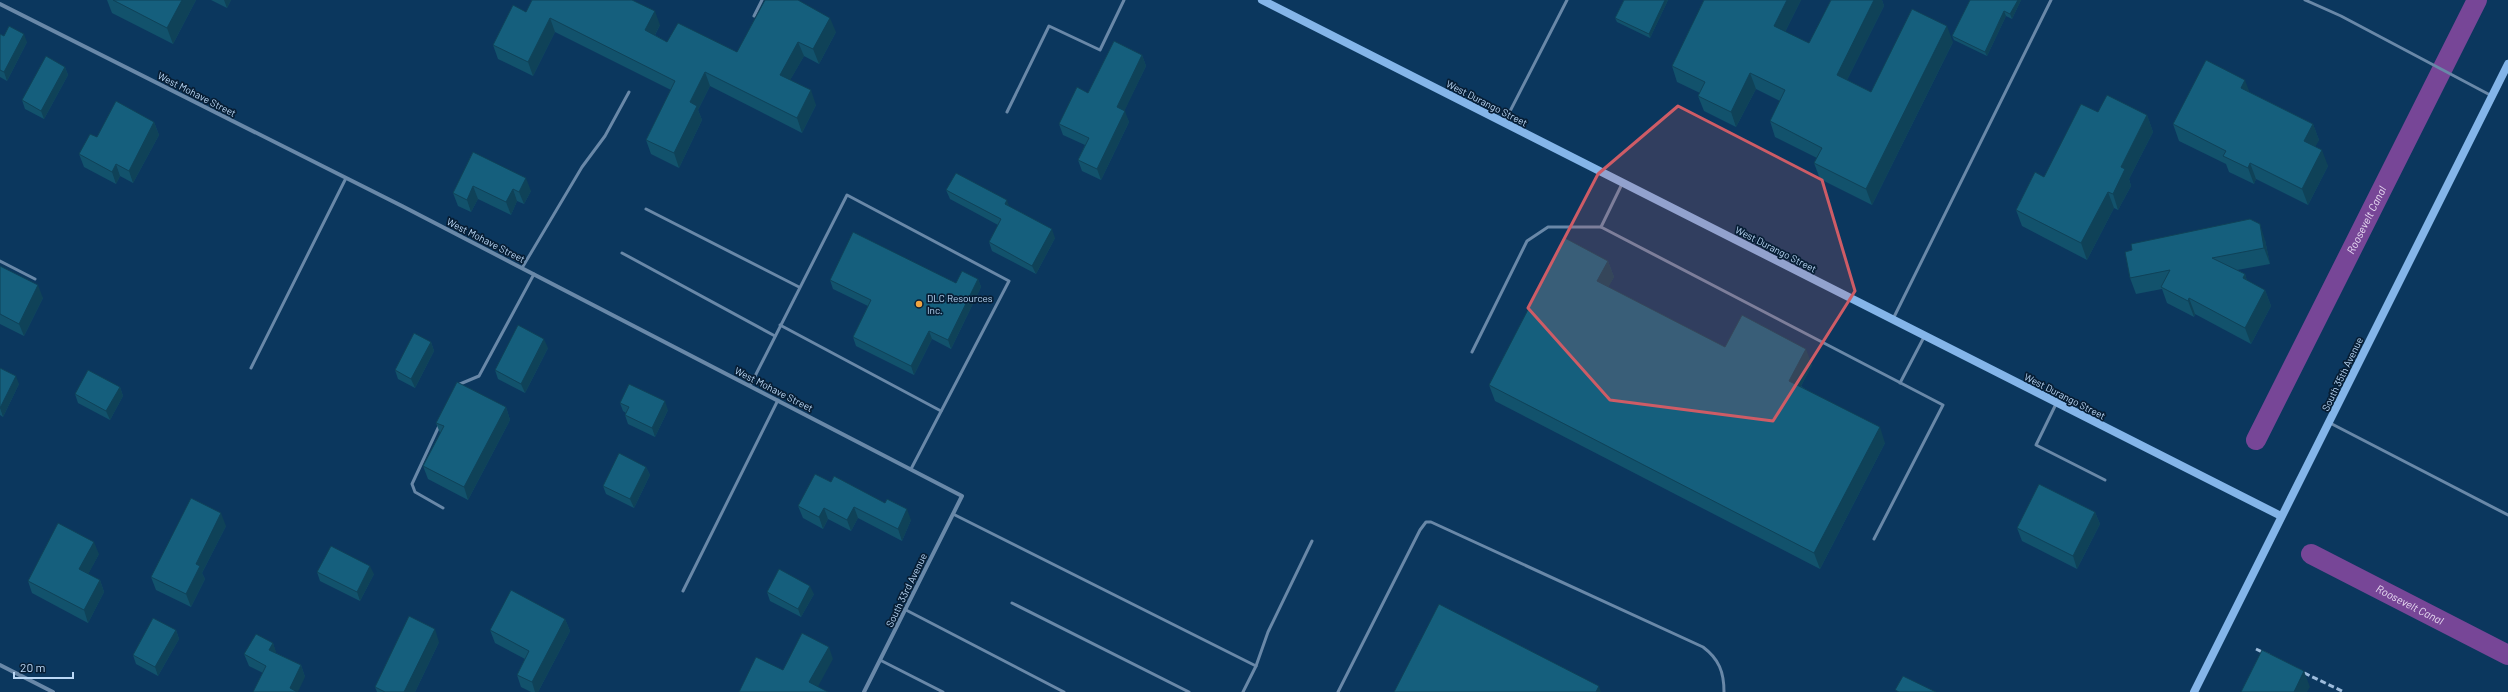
<svg xmlns="http://www.w3.org/2000/svg" width="2508" height="692" font-family="Barlow,sans-serif">
<style>
.lines{fill:none;stroke-linecap:round;stroke-linejoin:round}
.canal{stroke:#774697;stroke-width:20}
.lane{stroke:#6988a8;stroke-width:3}
.street{stroke:#6988a8;stroke-width:4}
.secondary{stroke:#84b5e9;stroke-width:8}
.rail{stroke:#9cbbdb;stroke-width:3;stroke-dasharray:6 3;stroke-linecap:butt}
.wall{fill:#12526c}
.shaded-wall{fill:#0f4258}
.building{fill:#155f7d;stroke:#0f4258}
.marked{fill:#ce5c66;fill-opacity:0.2;stroke:#ce5c66;stroke-width:3;stroke-linejoin:round}
.poi-dot{fill:#f1a540;stroke:#071e35;stroke-width:1.5}
.labels{text-anchor:middle;stroke-width:3.5;stroke-linejoin:round;paint-order:stroke}
.street-label{font-size:10px;fill:#bad7f5;stroke:#071e35}
.poi-label{font-size:10px;fill:#bad7f5;stroke:#071e35;text-anchor:start}
.water-label{font-size:11px;font-style:italic;fill:#e9ddf3;stroke:#071e35}
</style>
<rect width="100%" height="100%" fill="#0b375e"/>
<g class="lines">
<g class="canal">
<path id="s1" d="M2256 440 2477 0"/>
<path id="s2" d="M2311 554 2508 655"/>
</g>
<g class="lane">
<polyline points="2305,0 2341,16 2492,96"/>
<polyline points="754,16 762,0"/>
<polyline points="1007,112 1049,26 1100,50 1124,0"/>
<polyline points="1505,121 1567,0"/>
<polyline points="646,209 799,287"/>
<polyline points="1601,227 1622,184"/>
<polyline points="622,253 775,336"/>
<polyline points="0,261 35,279"/>
<polyline points="522,268 582,167 605,136 629,92"/>
<polyline points="1893,319 2051,0"/>
<polyline points="780,325 941,411"/>
<polyline points="1472,352 1527,241 1548,227 1601,227 1943,405 1874,539"/>
<polyline points="251,368 346,178"/>
<polyline points="1900,383 1924,337"/>
<polyline points="750,386 847,195 1009,281 911,469"/>
<polyline points="458,387 460,384 479,376 534,274"/>
<polyline points="2056,404 2036,445 2105,480"/>
<polyline points="2330,423 2508,515"/>
<polyline points="439,426 412,484 415,492 443,508"/>
<polyline points="953,514 1256,666 1243,692"/>
<polyline points="683,591 778,400"/>
<polyline points="1012,603 1189,692"/>
<polyline points="906,610 1064,692"/>
<polyline points="880,660 943,692"/>
<polyline points="1256,666 1268,632 1312,541"/>
<path d="M1338 692 1420 530 1426 522H1431L1703 647C1719 659 1724 672 1724 692"/>
</g>
<g class="street">
<polyline points="0,4 402,206 962,496 864,692"/>
<polyline points="0,665 53,692"/>
</g>
<g class="secondary">
<polyline points="1262,0 2281,516"/>
<polyline points="2194,692 2508,64"/>
</g>
<g class="rail">
<polyline points="2256,649 2271,656"/>
<polyline points="2296,669 2344,692"/>
</g>
</g>
<g class="wall">
<polygon points="107,0 196,0 173,44 112,13"/>
<polygon points="211,0 231,0 227,8"/>
<polygon points="1624,0 1668,0 1650,38 1617,22 1615,18"/>
<polygon points="1704,0 1801,0 1785,32 1809,43 1831,0 1882,0 1884,6 1847,80 1871,92 1953,42 1872,205 1820,179 1814,163 1817,158 1775,137 1770,121 1780,101 1756,89 1736,127 1704,111 1698,96 1700,93 1677,82 1672,66"/>
<polygon points="2021,0 2012,19 2006,16 1987,56 1954,40 1952,36"/>
<polygon points="526,12 660,25 655,35 667,42 737,52 836,32 819,64 804,56 790,80 816,105 802,133 710,86 698,110 702,120 679,168 651,154 646,140 671,90 555,32 533,76 498,59 493,45"/>
<polygon points="0,34 4,36 27,42 7,81 0,77"/>
<polygon points="1142,55 1146,66 1124,111 1129,122 1101,180 1082,171 1078,160 1085,145 1063,135 1059,124 1088,93"/>
<polygon points="65,67 68,75 44,119 25,109 22,100"/>
<polygon points="2249,92 2313,124 2319,140 2315,146 2328,166 2308,205 2256,179 2254,184 2229,172 2226,164 2179,141 2173,124"/>
<polygon points="2098,112 2147,115 2153,132 2129,179 2131,186 2118,210 2114,208 2087,260 2022,226 2016,210"/>
<polygon points="154,122 159,135 133,183 120,176 116,184 84,167 79,154 97,137"/>
<polygon points="473,152 531,191 524,204 517,201 511,215 478,199 471,212 458,206 453,193"/>
<polygon points="946,190 1009,207 1055,238 1036,274 992,251 989,242 998,225 950,199"/>
<polygon points="2265,240 2270,264 2237,270 2245,274 2247,281 2265,290 2271,306 2251,344 2195,314 2194,317 2167,303 2162,289 2136,294 2130,278 2132,250"/>
<polygon points="1608,261 1614,277 1608,287 1725,347 1812,365 1801,386 1885,443 1820,569 1495,401 1489,385"/>
<polygon points="0,266 43,298 24,336 0,324"/>
<polygon points="978,279 981,287 951,349 932,339 914,375 856,346 853,337 868,306 833,289 830,280 956,283"/>
<polygon points="431,342 434,351 415,388 398,379 395,370"/>
<polygon points="548,348 525,393 498,379 495,370"/>
<polygon points="0,368 19,384 3,417 0,415"/>
<polygon points="120,387 123,396 110,420 78,403 75,394"/>
<polygon points="620,403 668,410 655,437 628,424 625,415 626,413 623,411"/>
<polygon points="506,407 510,420 468,500 428,479 423,466 440,433 436,423"/>
<polygon points="646,467 650,475 634,508 606,494 603,486"/>
<polygon points="831,482 911,520 902,541 858,518 851,531 828,519 823,529 803,518 798,506"/>
<polygon points="2095,512 2100,524 2077,569 2022,541 2017,528"/>
<polygon points="226,526 202,573 205,579 191,607 156,590 151,577"/>
<polygon points="99,554 88,574 100,580 104,592 88,623 32,593 28,581"/>
<polygon points="317,572 374,574 360,601 320,581"/>
<polygon points="767,592 814,594 801,617 770,601"/>
<polygon points="565,619 570,631 538,692 531,692 521,687 517,675 525,659 495,643 490,630"/>
<polygon points="176,630 179,639 158,676 136,664 133,655"/>
<polygon points="439,642 415,692 377,692 375,687"/>
<polygon points="273,643 276,653 301,665 305,677 263,673 249,666 244,654"/>
</g>
<g class="shaded-wall">
<polygon points="182,0 196,0 173,44 167,28"/>
<polygon points="224,0 231,0 227,8"/>
<polygon points="1665,0 1668,0 1650,38 1649,34"/>
<polygon points="1787,0 1801,0 1780,42 1774,26"/>
<polygon points="1874,0 1882,0 1884,6 1842,90 1837,75"/>
<polygon points="2018,0 2021,0 2012,19 2010,14"/>
<polygon points="655,11 660,25 650,44 645,30"/>
<polygon points="2004,11 2006,16 1987,56 1985,52"/>
<polygon points="550,18 555,32 533,76 528,62"/>
<polygon points="830,18 836,32 819,64 813,49"/>
<polygon points="1947,26 1953,42 1872,205 1866,189"/>
<polygon points="24,34 27,42 7,81 4,72"/>
<polygon points="798,42 804,56 785,89 780,75"/>
<polygon points="1142,55 1146,66 1121,118 1117,107"/>
<polygon points="65,67 68,75 44,119 41,111"/>
<polygon points="705,72 710,86 698,110 702,120 679,168 674,153 690,102"/>
<polygon points="1750,73 1756,89 1736,127 1731,112"/>
<polygon points="2245,80 2251,96 2241,88"/>
<polygon points="811,90 816,105 802,133 797,118"/>
<polygon points="1125,111 1129,122 1101,180 1097,169"/>
<polygon points="2147,115 2153,132 2129,179 2131,186 2118,210 2113,194 2121,167"/>
<polygon points="154,122 159,135 133,183 129,171"/>
<polygon points="2313,124 2319,140 2310,157 2304,141"/>
<polygon points="2322,150 2328,166 2308,205 2302,189"/>
<polygon points="2250,163 2256,179 2254,184 2248,168"/>
<polygon points="116,164 120,176 116,184 112,172"/>
<polygon points="526,178 531,191 524,204 519,192"/>
<polygon points="473,186 478,199 471,212 467,200"/>
<polygon points="513,189 517,201 511,215 506,202"/>
<polygon points="2108,192 2114,208 2087,260 2081,243"/>
<polygon points="1007,200 1010,209 1005,204"/>
<polygon points="2260,224 2265,240 2270,264 2264,248"/>
<polygon points="1052,229 1055,238 1036,274 1032,266"/>
<polygon points="1608,261 1614,277 1603,297 1597,281"/>
<polygon points="2245,274 2250,291 2243,278"/>
<polygon points="978,279 981,287 951,349 948,340"/>
<polygon points="38,285 43,298 24,336 19,324"/>
<polygon points="2265,290 2271,306 2251,344 2245,328"/>
<polygon points="2189,298 2195,314 2194,317 2188,301"/>
<polygon points="929,331 932,339 914,375 911,366"/>
<polygon points="544,339 548,348 525,393 521,384"/>
<polygon points="431,342 434,351 415,388 411,379"/>
<polygon points="1806,349 1812,365 1795,397 1789,381"/>
<polygon points="16,376 19,384 3,417 0,408"/>
<polygon points="120,387 123,396 110,420 106,411"/>
<polygon points="665,401 668,410 655,437 652,428"/>
<polygon points="506,407 510,420 468,500 464,487"/>
<polygon points="1880,427 1885,443 1820,569 1814,553"/>
<polygon points="646,467 650,475 634,508 630,499"/>
<polygon points="854,507 858,518 851,531 847,520"/>
<polygon points="824,508 828,519 823,529 819,517"/>
<polygon points="907,509 911,520 902,541 898,529"/>
<polygon points="2095,512 2100,524 2077,569 2073,556"/>
<polygon points="221,513 226,526 202,573 205,579 191,607 186,594 196,564"/>
<polygon points="94,542 99,554 84,582 79,569"/>
<polygon points="370,566 374,574 360,601 357,592"/>
<polygon points="100,580 104,592 88,623 84,610"/>
<polygon points="810,586 814,594 801,617 798,609"/>
<polygon points="565,619 570,631 538,692 535,692 532,682"/>
<polygon points="435,629 439,642 415,692 404,692"/>
<polygon points="176,630 179,639 158,676 155,667"/>
<polygon points="273,643 277,655 269,650"/>
<polygon points="829,647 833,659 815,692 809,682"/>
<polygon points="301,665 305,677 298,692 291,692 290,688"/>
<polygon points="2304,671 2310,687 2307,692 2294,692"/>
<polygon points="1599,686 1601,692 1596,692"/>
</g>
<g class="building">
<polygon points="113,0 182,0 167,28"/>
<polygon points="532,0 632,0 655,11 645,30 667,42 678,23 737,52 765,0 798,0 830,18 813,49 798,42 780,75 811,90 797,118 705,72 690,102 697,106 674,153 646,140 675,81 550,18 528,62 493,45 513,5 526,12"/>
<polygon points="1624,0 1665,0 1649,34 1615,18"/>
<polygon points="1704,0 1787,0 1774,26 1809,43 1831,0 1874,0 1837,75 1871,92 1912,9 1947,26 1866,189 1814,163 1822,148 1770,121 1785,90 1750,73 1731,112 1698,96 1705,82 1672,66"/>
<polygon points="1970,0 2018,0 2010,14 2004,11 1985,52 1952,36"/>
<polygon points="9,26 24,34 4,72 0,70 0,34 4,36"/>
<polygon points="1114,41 1142,55 1117,107 1125,111 1097,169 1078,160 1089,138 1059,124 1077,87 1088,93"/>
<polygon points="46,56 65,67 41,111 22,100"/>
<polygon points="2206,60 2245,80 2241,88 2313,124 2304,141 2322,150 2302,189 2250,163 2248,168 2223,156 2226,151 2173,124"/>
<polygon points="2107,95 2147,115 2121,167 2125,169 2113,194 2108,192 2081,243 2016,210 2035,172 2044,177 2081,104 2098,112"/>
<polygon points="116,101 154,122 129,171 116,164 112,172 79,154 90,134 97,137"/>
<polygon points="473,152 526,178 519,192 513,189 506,202 473,186 467,200 453,193"/>
<polygon points="956,173 1007,200 1005,204 1052,229 1032,266 989,242 1001,219 946,190"/>
<polygon points="2250,219 2260,224 2264,248 2212,258 2245,274 2243,278 2265,290 2245,328 2189,298 2188,301 2161,287 2170,270 2130,278 2125,252 2132,250 2131,244"/>
<polygon points="853,232 956,283 962,271 978,279 948,340 929,331 911,366 853,337 871,300 830,280"/>
<polygon points="1565,238 1608,261 1597,281 1725,347 1742,315 1806,349 1789,381 1880,427 1814,553 1489,385"/>
<polygon points="0,266 38,285 19,324 0,314"/>
<polygon points="518,325 544,339 521,384 495,370"/>
<polygon points="414,333 431,342 411,379 395,370"/>
<polygon points="0,368 16,376 0,408"/>
<polygon points="88,370 120,387 106,411 75,394"/>
<polygon points="457,382 506,407 464,487 423,466 444,426 436,423"/>
<polygon points="629,384 665,401 652,428 625,415 629,407 620,403"/>
<polygon points="619,453 646,467 630,499 603,486"/>
<polygon points="815,474 831,482 834,476 885,503 887,499 907,509 898,529 854,507 847,520 824,508 819,517 798,506"/>
<polygon points="2039,484 2095,512 2073,556 2017,528"/>
<polygon points="191,498 221,513 196,564 200,566 186,594 151,577"/>
<polygon points="58,523 94,542 79,569 100,580 84,610 28,581"/>
<polygon points="331,546 370,566 357,592 317,572"/>
<polygon points="779,569 810,586 798,609 767,592"/>
<polygon points="511,590 565,619 532,682 517,675 529,651 490,630"/>
<polygon points="1439,604 1599,686 1596,692 1394,692"/>
<polygon points="409,616 435,629 404,692 385,692 375,687"/>
<polygon points="153,618 176,630 155,667 133,655"/>
<polygon points="802,633 829,647 809,682 828,692 739,692 756,657 783,670"/>
<polygon points="256,634 273,643 269,650 301,665 290,688 297,692 253,692 266,666 244,654"/>
<polygon points="2262,650 2304,671 2294,692 2241,692"/>
<polygon points="1903,676 1936,692 1899,692 1895,690"/>
</g>
<path class="marked" d="M1678 106 1822 180 1855 291 1773 421 1610 400 1528 308 1598 174Z"/>
<circle class="poi-dot" cx="919" cy="304" r="4"/>
<g class="labels">
<g class="street-label">
<text transform="translate(197 94) rotate(27)" y="4">West Mohave Street</text>
<text transform="translate(1487 103) rotate(27)" y="4">West Durango Street</text>
<text transform="translate(486 240) rotate(27)" y="4">West Mohave Street</text>
<text transform="translate(1776 249) rotate(27)" y="4">West Durango Street</text>
<text transform="translate(2342 374) rotate(-64)" y="4">South 35th Avenue</text>
<text transform="translate(774 389) rotate(27)" y="4">West Mohave Street</text>
<text transform="translate(2065 396) rotate(27)" y="4">West Durango Street</text>
<text transform="translate(906 590) rotate(-64)" y="4">South 33rd Avenue</text>
</g>
<g class="poi-label">
<text x="927" y="302">DLC Resources<tspan x="927" dy="12">Inc.</tspan></text>
</g>
<g class="water-label">
<text dy="4" stroke="none"><textPath href="#s1" startOffset="246">Roosevelt Canal</textPath></text>
<text dy="4" stroke="none"><textPath href="#s2" startOffset="111">Roosevelt Canal</textPath></text>
</g>
</g>
<path d="M14 672v6h59v-6" fill="none" stroke="#bad7f5" stroke-width="2"/>
<text x="20" y="672" font-size="12" fill="#bad7f5" stroke="#071e35" stroke-width="3" paint-order="stroke">20 m</text>
</svg>
